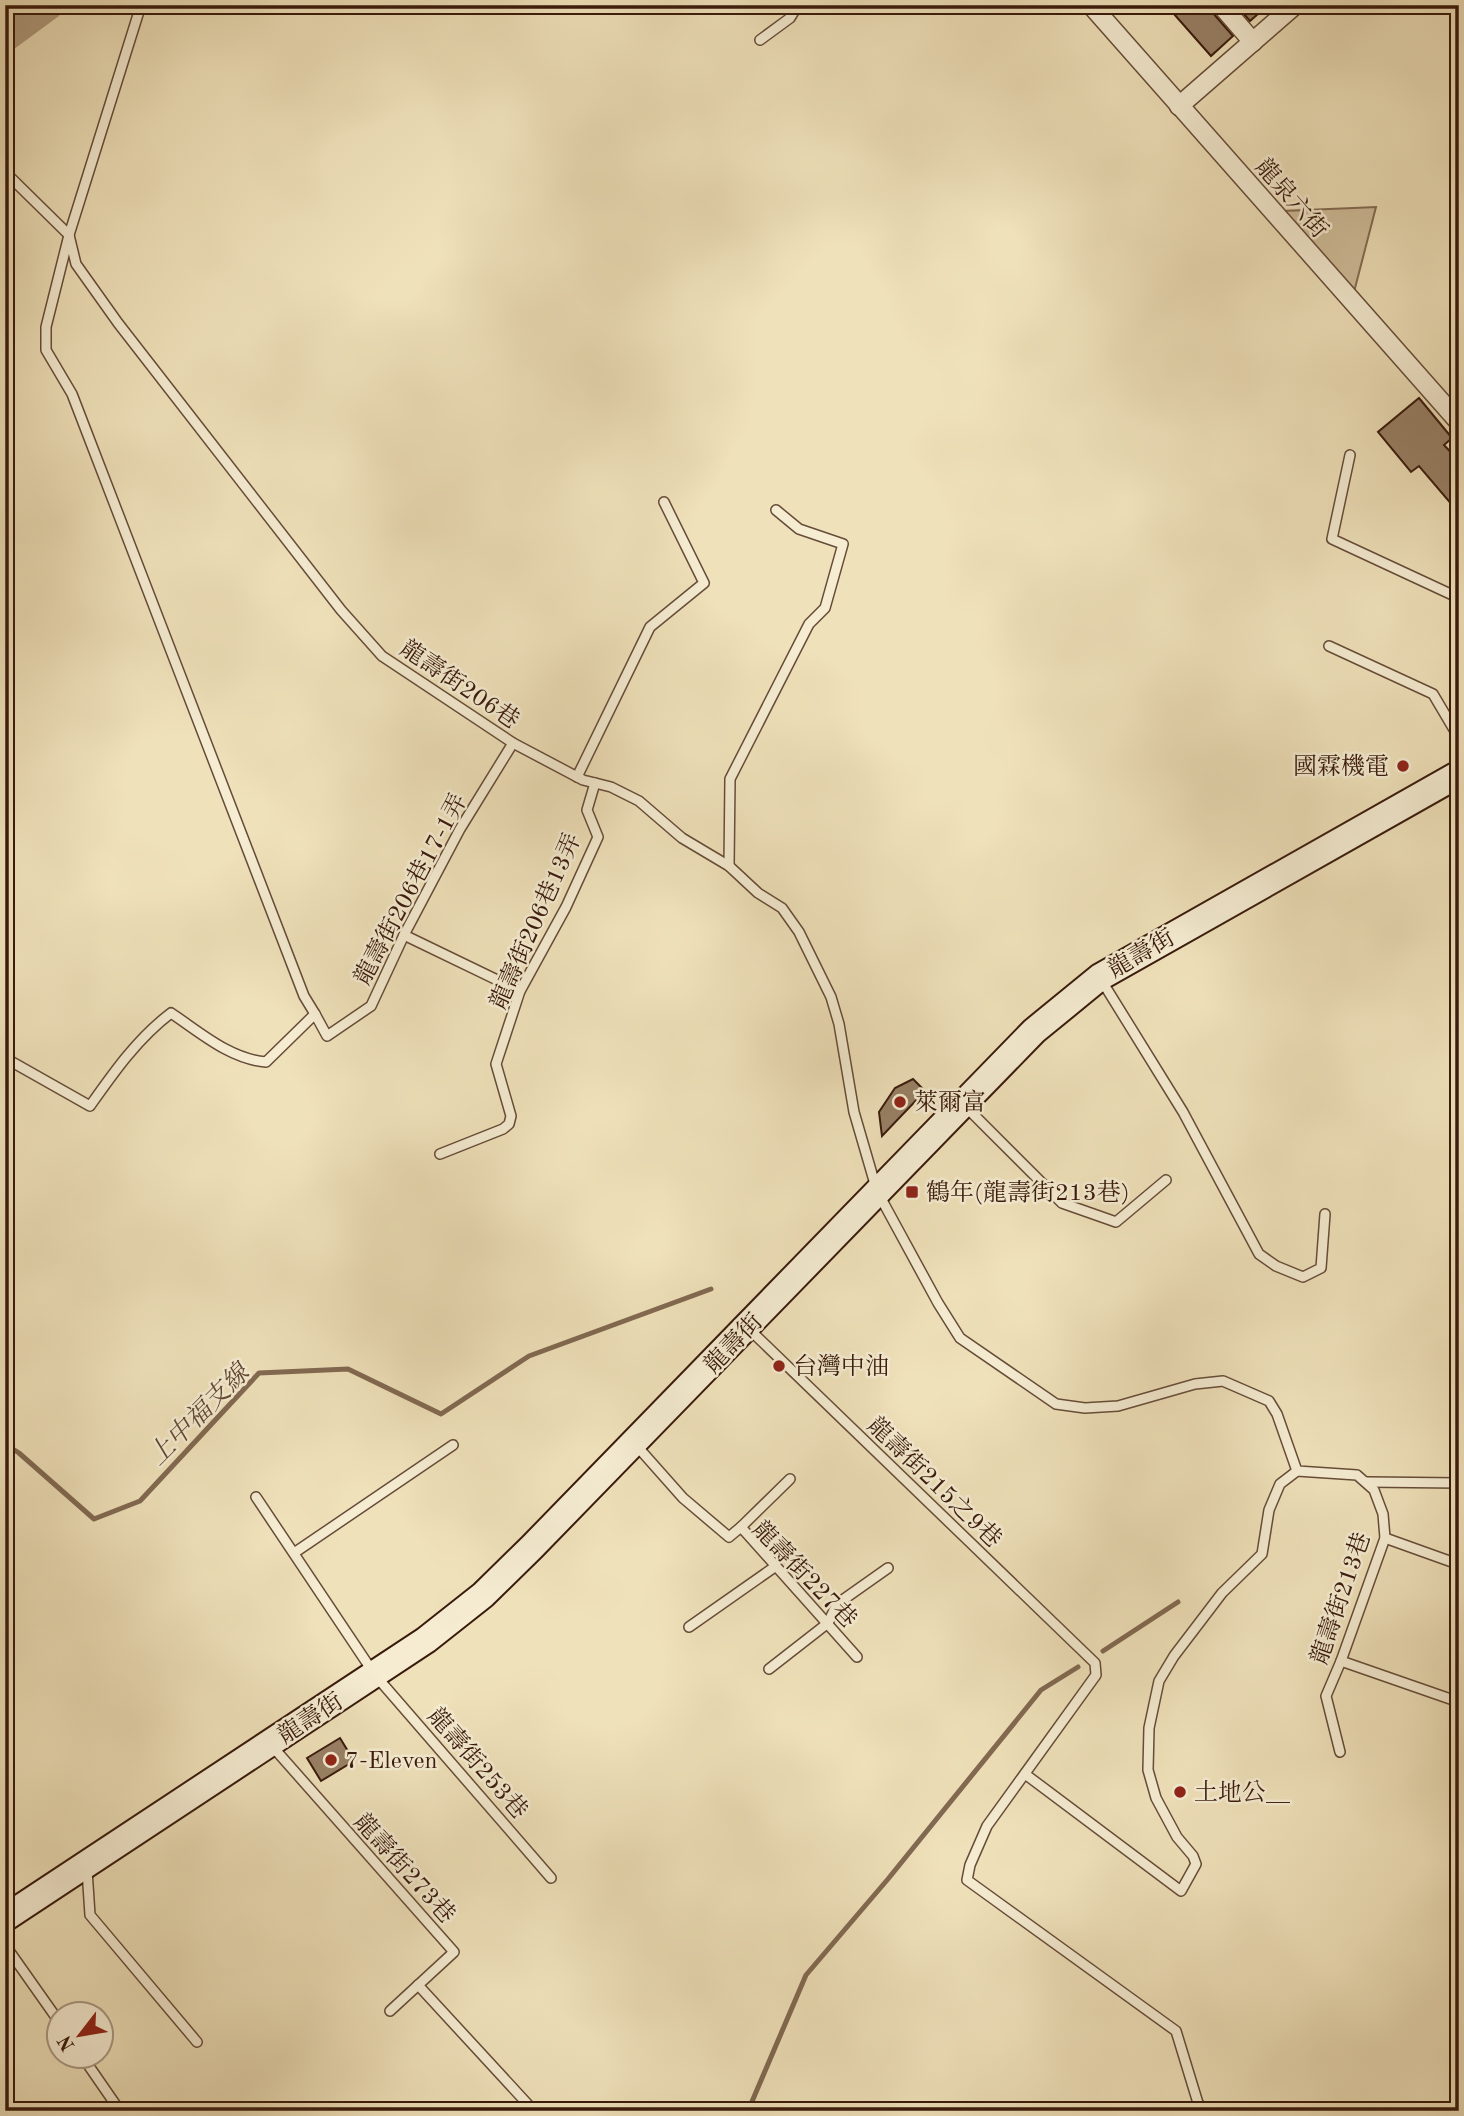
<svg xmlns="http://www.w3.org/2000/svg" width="1464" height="2116" font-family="'Old Standard TT','Noto Serif TC',serif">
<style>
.green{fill:#d0bf9c;stroke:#846c54;stroke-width:2}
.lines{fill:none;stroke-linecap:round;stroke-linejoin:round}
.stream{stroke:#816951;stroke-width:5}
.river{stroke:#b19d7f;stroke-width:32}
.building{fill:#988166;stroke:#391a0c;stroke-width:2}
.lane-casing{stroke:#664c38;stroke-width:12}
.street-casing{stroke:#664c38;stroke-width:21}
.secondary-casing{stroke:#391a0c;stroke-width:30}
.lane{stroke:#f5ecd2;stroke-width:9}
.street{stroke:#f5ecd2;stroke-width:18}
.secondary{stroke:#f5ecd2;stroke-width:26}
.poi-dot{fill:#8f2418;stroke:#f5ecd2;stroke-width:2.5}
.labels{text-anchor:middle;stroke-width:5;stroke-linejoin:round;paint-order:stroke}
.street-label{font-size:24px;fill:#391a0c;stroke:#f5ecd2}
.poi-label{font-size:24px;fill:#391a0c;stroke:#f5ecd2;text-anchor:start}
.water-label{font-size:26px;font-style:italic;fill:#634834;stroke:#f5ecd2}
</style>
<rect width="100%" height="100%" fill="#efe1ba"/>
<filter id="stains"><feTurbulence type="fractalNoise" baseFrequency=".00286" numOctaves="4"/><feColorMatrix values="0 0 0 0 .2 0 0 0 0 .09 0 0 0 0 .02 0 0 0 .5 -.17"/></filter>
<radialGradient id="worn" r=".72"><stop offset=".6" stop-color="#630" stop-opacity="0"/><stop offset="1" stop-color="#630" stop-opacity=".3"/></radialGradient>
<polygon class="green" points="1376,207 1354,292 1283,211"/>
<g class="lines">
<g class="stream">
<polyline points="5,1444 19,1453 94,1519 140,1501 259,1373 348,1369 441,1414 529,1356 711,1289"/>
<polyline points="1103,1651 1178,1602"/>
<polyline points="748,2111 806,1975 888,1879 1041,1690 1078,1667"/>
</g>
<polyline class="river" points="5,36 47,5"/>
</g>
<g class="building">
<polygon points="1166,5 1210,5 1212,12 1233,36 1211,56"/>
<polygon points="1236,5 1268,5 1250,21"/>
<polygon points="1419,398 1452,438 1444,445 1459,461 1459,513 1419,466 1411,472 1378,432"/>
<polygon points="913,1079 925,1091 882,1136 879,1112 895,1088"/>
<polygon points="340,1738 354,1761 321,1781 307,1758"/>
</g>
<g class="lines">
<defs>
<g id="lane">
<polyline points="141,5 69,235 46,327 46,350 72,394 304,996 315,1014"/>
<polyline points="760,40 790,18 798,5"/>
<polyline points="5,172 69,235 76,264 118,323 341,610 382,656 513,743 583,780 611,787 639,801 682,838 729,866 758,893 782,908 799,932 831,997 839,1024 854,1112 877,1191 938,1303 960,1338 1056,1404 1085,1408 1118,1406 1195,1384 1223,1381 1269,1401 1277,1414 1297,1471 1357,1475 1374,1490 1383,1514 1385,1538 1341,1661 1326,1696 1340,1752"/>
<polyline points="1350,455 1332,539 1459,598"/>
<polyline points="1329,646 1433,694 1459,738"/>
<polyline points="577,777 650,627 704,583 664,502"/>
<polyline points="729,866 730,779 809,624 825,608 843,544 799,529 776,510"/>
<polyline points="404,935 520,991"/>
<polyline points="1100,978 1183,1112 1259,1254 1276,1266 1303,1277 1321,1268 1325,1214"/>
<path d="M5 1058 90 1106C114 1072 137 1039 171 1013 201 1033 230 1059 266 1062L315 1014 327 1036 371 1006 404 935 460 829 513 743"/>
<polyline points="964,1105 1062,1203 1116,1222 1166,1180"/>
<polyline points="440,1154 503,1129 509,1124 511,1116 496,1064 520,991 566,907 598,837 587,810 595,783"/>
<polyline points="749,1329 1095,1663 1096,1675 987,1826 970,1865 967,1880 1176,2031 1198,2103 1205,2111"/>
<polyline points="636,1445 683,1498 729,1537 741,1527 857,1657"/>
<polyline points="1367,1482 1459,1483"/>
<polyline points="256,1497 375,1675 551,1878"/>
<polyline points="741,1527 790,1479"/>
<polyline points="1385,1538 1452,1562 1459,1561"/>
<polyline points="294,1553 453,1445"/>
<polyline points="689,1627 776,1566"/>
<polyline points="1341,1661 1459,1702"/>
<polyline points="769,1669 828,1623 837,1604 888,1568"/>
<polyline points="272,1746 454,1952 390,2011"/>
<polyline points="1025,1774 1181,1891 1196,1864 1193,1856 1177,1837 1156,1798 1148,1770 1149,1728 1159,1681 1174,1656 1222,1593 1262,1554 1269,1510 1280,1484 1297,1471"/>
<polyline points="87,1870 90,1915 197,2042"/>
<polyline points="5,1945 60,2023"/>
<polyline points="418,1985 534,2111"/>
<polyline points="82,2056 120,2111"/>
</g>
<g id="street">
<polyline points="1091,5 1459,422"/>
<polyline points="1221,5 1253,42"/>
<polyline points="1179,106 1295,5"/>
</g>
<polyline id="secondary" points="5,1918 426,1640 483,1595 532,1547 1034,1031 1100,977 1459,774"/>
</defs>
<use href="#lane" class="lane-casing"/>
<use href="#street" class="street-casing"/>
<use href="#secondary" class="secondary-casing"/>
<use href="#lane" class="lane"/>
<use href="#street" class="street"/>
<use href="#secondary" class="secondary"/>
</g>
<g class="poi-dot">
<circle cx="1403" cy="766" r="7"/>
<circle cx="900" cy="1102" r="7"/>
<rect x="905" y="1185" width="14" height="14" rx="3.5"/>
<circle cx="779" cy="1366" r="7"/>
<circle cx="331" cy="1760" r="7"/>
<circle cx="1180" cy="1792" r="7"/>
</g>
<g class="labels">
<g class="street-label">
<text transform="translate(1292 198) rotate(49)" y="8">龍泉六街</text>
<text transform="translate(460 684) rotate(34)" y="8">龍壽街206巷</text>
<text transform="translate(410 889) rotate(-62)" y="8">龍壽街206巷17-1弄</text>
<text transform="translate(535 921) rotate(-66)" y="8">龍壽街206巷13弄</text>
<text transform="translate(1141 953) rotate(-30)" y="8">龍壽街</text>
<text transform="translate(733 1343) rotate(-46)" y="8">龍壽街</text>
<text transform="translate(935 1482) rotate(44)" y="8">龍壽街215之9巷</text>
<text transform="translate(805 1574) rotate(46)" y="8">龍壽街227巷</text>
<text transform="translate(1340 1598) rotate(-71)" y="8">龍壽街213巷</text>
<text transform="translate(310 1718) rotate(-33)" y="8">龍壽街</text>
<text transform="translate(478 1763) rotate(49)" y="8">龍壽街253巷</text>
<text transform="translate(405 1868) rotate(48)" y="8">龍壽街273巷</text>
</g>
<g class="poi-label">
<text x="1389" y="774" text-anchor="end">國霖機電</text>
<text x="914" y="1110">萊爾富</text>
<text x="926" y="1200">鶴年(龍壽街213巷)</text>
<text x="793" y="1374">台灣中油</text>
<text x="345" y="1768">7-Eleven</text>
<text x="1194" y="1800">土地公＿</text>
</g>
<g class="water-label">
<text transform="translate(198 1414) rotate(-45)" y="9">上中福支線</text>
</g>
</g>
<rect width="1464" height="2116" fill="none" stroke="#efe1ba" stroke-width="28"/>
<rect x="7" y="7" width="1450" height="2102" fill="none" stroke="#391a0c" stroke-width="3.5"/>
<rect x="14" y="14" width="1436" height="2088" fill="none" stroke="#391a0c" stroke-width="2"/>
<g transform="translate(80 2035) rotate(239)"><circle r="33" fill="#f5ecd2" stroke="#aa9883" stroke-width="2"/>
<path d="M0-5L12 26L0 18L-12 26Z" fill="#8f2418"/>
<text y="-10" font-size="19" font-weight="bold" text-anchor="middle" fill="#391a0c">N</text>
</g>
<rect width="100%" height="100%" filter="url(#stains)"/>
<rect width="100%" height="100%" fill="url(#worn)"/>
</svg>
